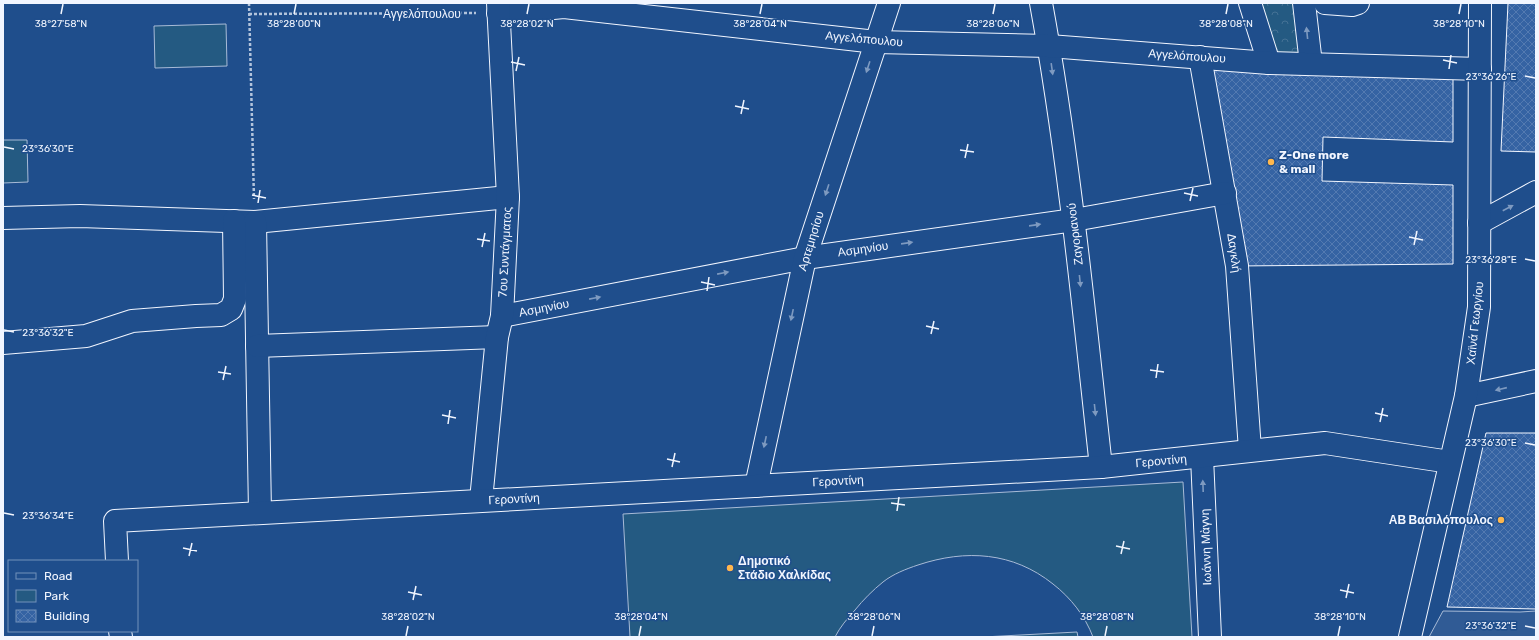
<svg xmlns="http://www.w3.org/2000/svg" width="1539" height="640" font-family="Rubik,sans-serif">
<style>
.green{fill:#245a82;stroke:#a8bbd7}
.forest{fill:url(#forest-crowns);stroke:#a8bbd7}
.parking{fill:#305b95;stroke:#a8bbd7}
.building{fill:url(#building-cross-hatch);stroke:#f2f6ff}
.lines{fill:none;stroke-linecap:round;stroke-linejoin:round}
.street-casing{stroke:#f2f6ff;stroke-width:24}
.secondary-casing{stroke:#f2f6ff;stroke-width:24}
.path{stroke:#b3c4dc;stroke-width:2.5;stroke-dasharray:3 2;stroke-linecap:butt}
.street{stroke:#1f4e8c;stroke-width:22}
.secondary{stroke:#1f4e8c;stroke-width:22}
.oneway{fill:#7e9ac0}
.ticks{fill:none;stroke:#f2f6ff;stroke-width:1.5}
.poi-dot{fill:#ffb74d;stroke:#1f4e8c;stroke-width:1.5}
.labels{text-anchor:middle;stroke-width:3;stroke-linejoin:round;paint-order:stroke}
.street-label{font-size:12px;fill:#f2f6ff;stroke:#1f4e8c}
.poi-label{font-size:12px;font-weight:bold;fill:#f2f6ff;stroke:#1f4e8c;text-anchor:start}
.ticks-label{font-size:10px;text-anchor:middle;fill:#f2f6ff;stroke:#1f4e8c;stroke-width:3;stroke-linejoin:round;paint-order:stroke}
</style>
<defs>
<pattern id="forest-crowns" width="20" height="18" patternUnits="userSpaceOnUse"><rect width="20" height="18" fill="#245a82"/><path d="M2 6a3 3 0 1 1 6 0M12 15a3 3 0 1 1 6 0" fill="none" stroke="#447295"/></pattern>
<pattern id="building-cross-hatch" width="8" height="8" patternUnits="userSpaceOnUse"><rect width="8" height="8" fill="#3563a3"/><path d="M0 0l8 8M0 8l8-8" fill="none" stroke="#537ab1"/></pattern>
</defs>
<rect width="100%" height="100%" fill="#1f4e8c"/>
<g class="green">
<polygon points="226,24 227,66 155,68 154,26"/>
<polygon points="3,140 27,140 28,182 3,183"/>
<path d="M1183 482 1192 637H1093C1085 616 1071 598 1053 584 1013 552 966 549 918 565 906 569 893 574 883 582 873 590 863 600 855 610 847 619 840 627 835 637H630L623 514Z"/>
<polygon points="1077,632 1078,637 983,637"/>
</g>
<polygon class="forest" points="1250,3 1304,3 1311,64 1269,63"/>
<polygon class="parking" points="1443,611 1520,612 1536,611 1536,637 1429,637"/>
<g class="building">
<polygon points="1508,3 1536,3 1536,152 1501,151"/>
<polygon points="1200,57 1453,68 1453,142 1323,137 1322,181 1453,185 1453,264 1237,266"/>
<polygon points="1486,433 1536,433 1536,609 1447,607"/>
</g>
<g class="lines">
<defs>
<g id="street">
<path d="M1041 3C1069 156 1084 312 1101 467"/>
<polyline points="1250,3 1269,63"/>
<polyline points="1304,3 1311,64"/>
<polyline points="1325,3 1352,5 1358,3"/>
<polyline points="498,13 564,7 876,42 1049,46 1269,63 1480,69"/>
<polyline points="1200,57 1237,266 1250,450"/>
<polyline points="3,218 80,216 255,222 508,197"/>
<polyline points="255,222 260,513"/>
<polyline points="1479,223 1536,192"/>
<polyline points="502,316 805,258 1074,220 1225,193"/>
<polyline points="3,343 86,336 132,321 196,316 221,315 231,309 235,299 234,221"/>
<polyline points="257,346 497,337"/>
<polyline points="1466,396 1536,381"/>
<polyline points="1202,457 1210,637"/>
<polyline points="756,486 805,258 889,3"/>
<polyline points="481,500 497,337 502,316 508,197 498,3"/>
<polyline points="117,561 115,521 1101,467 1325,443 1450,462"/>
<polyline points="120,631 121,637"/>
</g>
<polyline id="secondary" points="1410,637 1466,396 1479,307 1480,3"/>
</defs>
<use href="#street" class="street-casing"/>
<use href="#secondary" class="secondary-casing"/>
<g class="path">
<polyline points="249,3 254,199"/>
<polyline points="249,14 476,13"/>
</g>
<use href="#street" class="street"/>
<use href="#secondary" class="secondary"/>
</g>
<defs><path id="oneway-solid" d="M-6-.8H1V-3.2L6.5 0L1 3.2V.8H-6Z"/></defs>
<g class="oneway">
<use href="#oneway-solid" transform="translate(1307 33) rotate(-96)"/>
<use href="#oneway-solid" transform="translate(868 67) rotate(108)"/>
<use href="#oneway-solid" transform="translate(1052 69) rotate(82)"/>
<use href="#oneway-solid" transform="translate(827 190) rotate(108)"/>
<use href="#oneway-solid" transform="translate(1508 208) rotate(-28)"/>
<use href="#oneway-solid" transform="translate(1035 225) rotate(-8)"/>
<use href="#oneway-solid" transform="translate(907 243) rotate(-8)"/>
<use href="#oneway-solid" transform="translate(723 273) rotate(-11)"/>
<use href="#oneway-solid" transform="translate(1080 281) rotate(84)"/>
<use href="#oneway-solid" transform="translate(595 298) rotate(-11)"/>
<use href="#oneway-solid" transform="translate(792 315) rotate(102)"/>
<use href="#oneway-solid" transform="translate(1501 389) rotate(167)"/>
<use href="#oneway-solid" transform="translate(1095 410) rotate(84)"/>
<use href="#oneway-solid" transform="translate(765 442) rotate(102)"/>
<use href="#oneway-solid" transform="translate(1203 486) rotate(-92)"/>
</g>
<path class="ticks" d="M61 14 63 4M294 14 296 4M527 14 529 4M760 14 762 4M993 14 995 4M1226 14 1228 4M1459 14 1461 4M1443 60 1457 63M511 62 525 65M1449 69 1451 55M516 71 519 57M1525 76 1535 78M735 106 749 109M741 114 744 100M4 147 14 149M960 150 974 152M965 158 968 144M1184 193 1198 196M252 195 266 198M1190 201 1193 188M258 203 260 190M1409 237 1423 240M477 239 490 241M1414 245 1417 231M482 247 485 233M1525 259 1535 261M701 282 715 285M707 291 709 277M926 326 939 329M4 330 14 332M931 334 934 321M1150 370 1164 372M218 372 231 374M1156 378 1158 364M223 380 226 366M1375 413 1388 416M442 415 456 418M1380 422 1383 408M448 424 450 410M1525 443 1535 445M667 459 680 462M672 467 675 453M891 503 905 505M897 511 899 497M4 513 14 515M1116 546 1130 549M183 548 197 551M1121 554 1124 541M189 556 192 543M1340 590 1354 593M408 592 422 595M1346 598 1349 584M413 600 416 586M1525 626 1535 628M406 636 408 626M639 636 641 626M872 636 874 626M1105 636 1107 626M1338 636 1340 626"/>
<g class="poi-dot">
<circle cx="1271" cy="162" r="4"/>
<circle cx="1501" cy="520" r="4"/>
<circle cx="730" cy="568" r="4"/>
</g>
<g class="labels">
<g class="street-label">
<text x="422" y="18">Αγγελόπουλου</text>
<text transform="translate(864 39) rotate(5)" y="4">Αγγελόπουλου</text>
<text transform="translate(1187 56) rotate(4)" y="4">Αγγελόπουλου</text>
<text transform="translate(1075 234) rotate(-97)" y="4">Ζαγοριανού</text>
<text transform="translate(811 241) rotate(-73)" y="4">Αρτεμησίου</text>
<text transform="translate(863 249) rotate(-8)" y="4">Ασμηνίου</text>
<text transform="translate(505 252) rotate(-87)" y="4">7ου Συντάγματος</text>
<text transform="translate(1234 253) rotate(82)" y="4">Δαγκλή</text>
<text transform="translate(544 308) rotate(-11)" y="4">Ασμηνίου</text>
<text transform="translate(1475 323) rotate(-84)" y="4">Χαϊνά Γεωργίου</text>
<text transform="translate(1161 461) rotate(-5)" y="4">Γεροντίνη</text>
<text transform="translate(838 481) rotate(-3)" y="4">Γεροντίνη</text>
<text transform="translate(514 499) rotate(-3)" y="4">Γεροντίνη</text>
<text transform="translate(1206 547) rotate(-92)" y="4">Ιωάννη Μὰγνη</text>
</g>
<g class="poi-label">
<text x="1279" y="159">Z-One more<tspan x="1279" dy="14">&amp; mall</tspan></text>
<text x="1493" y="524" text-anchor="end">ΑΒ Βασιλόπουλος</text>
<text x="738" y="565">Δημοτικό<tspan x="738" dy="14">Στάδιο Χαλκίδας</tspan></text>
</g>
</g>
<g class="ticks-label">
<text x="61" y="27">38°27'58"N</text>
<text x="294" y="27">38°28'00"N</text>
<text x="760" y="27">38°28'04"N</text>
<text x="993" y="27">38°28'06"N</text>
<text x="527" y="27">38°28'02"N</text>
<text x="1226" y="27">38°28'08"N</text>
<text x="1459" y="27">38°28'10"N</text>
<text x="1491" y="80">23°36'26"E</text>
<text x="48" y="152">23°36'30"E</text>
<text x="1491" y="263">23°36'28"E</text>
<text x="48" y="336">23°36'32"E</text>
<text x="1491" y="446">23°36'30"E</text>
<text x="48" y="519">23°36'34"E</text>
<text x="408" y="620">38°28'02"N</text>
<text x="641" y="620">38°28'04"N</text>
<text x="874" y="620">38°28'06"N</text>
<text x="1107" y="620">38°28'08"N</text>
<text x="1340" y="620">38°28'10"N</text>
<text x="1491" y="629">23°36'32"E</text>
</g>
<rect width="1539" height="640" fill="none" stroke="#f2f6ff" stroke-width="8"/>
<rect x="8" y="560" width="130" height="72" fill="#1f4e8c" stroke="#7391ba"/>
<rect x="16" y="573" width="20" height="6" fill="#1f4e8c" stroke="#7391ba"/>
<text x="44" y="580" font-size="12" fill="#f2f6ff">Road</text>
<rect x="16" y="590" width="20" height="12" fill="#245a82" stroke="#7391ba"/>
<text x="44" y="600" font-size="12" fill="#f2f6ff">Park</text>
<rect x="16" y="610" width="20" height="12" fill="url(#building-cross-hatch)" stroke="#7391ba"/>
<text x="44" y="620" font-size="12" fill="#f2f6ff">Building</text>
</svg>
